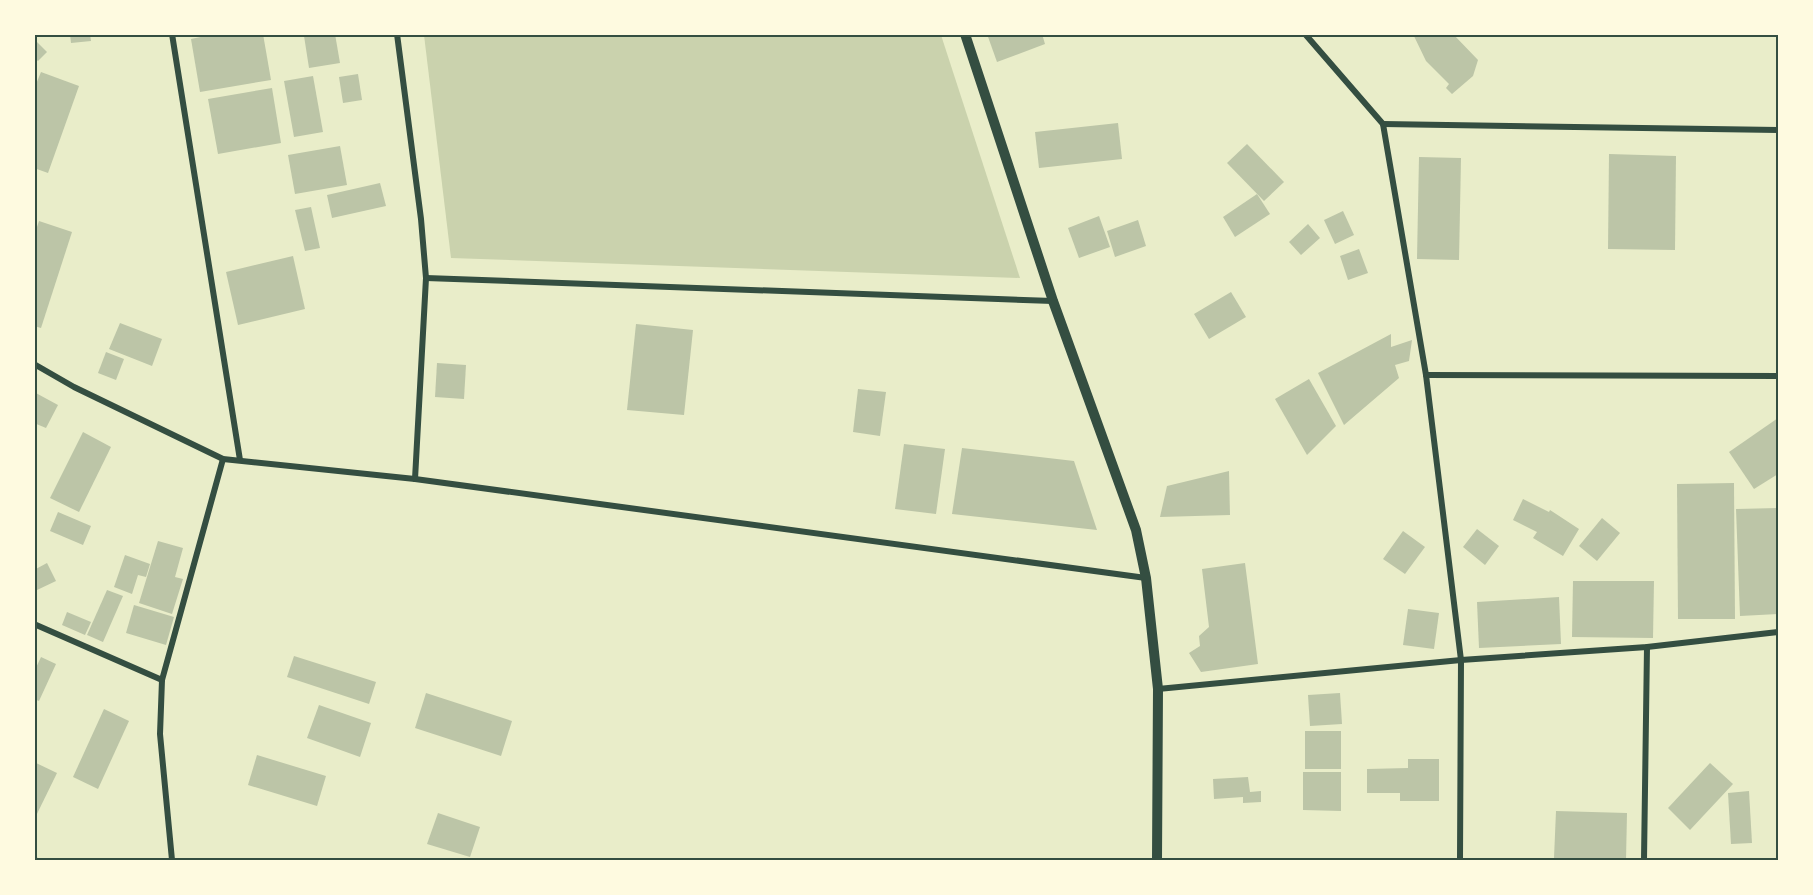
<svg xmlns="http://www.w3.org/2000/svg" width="1813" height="895" font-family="'Fira Sans Condensed',sans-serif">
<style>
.green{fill:#cad2ad}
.building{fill:#bcc5a7}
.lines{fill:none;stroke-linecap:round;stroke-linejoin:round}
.minor{stroke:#344e41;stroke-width:6}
.tertiary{stroke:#344e41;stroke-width:10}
.neatline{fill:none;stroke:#344e41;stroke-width:2}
</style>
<rect width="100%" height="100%" fill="#e9edc9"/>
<polygon class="green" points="424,35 941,35 1020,278 451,258"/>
<g class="building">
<polygon points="70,34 90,34 91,41 71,43"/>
<polygon points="215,34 263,34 271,80 200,92 191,39"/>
<polygon points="315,34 335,34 340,63 309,68 304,36"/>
<polygon points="987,34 1042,34 1045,44 997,62"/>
<polygon points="1413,34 1453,34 1478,60 1473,76 1452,94 1446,88 1449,84 1426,61"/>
<polygon points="34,39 47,52 38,61 34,58"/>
<polygon points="41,72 79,86 48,173 34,168 34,89"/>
<polygon points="358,74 362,100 343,103 339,77"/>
<polygon points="313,76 323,132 294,137 284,81"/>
<polygon points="272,88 281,143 218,154 208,99"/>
<polygon points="1118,123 1122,159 1039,168 1035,132"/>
<polygon points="1247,144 1284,182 1264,201 1227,163"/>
<polygon points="340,146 347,185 295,194 288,155"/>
<polygon points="1609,154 1676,156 1675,250 1608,249"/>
<polygon points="1419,157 1461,158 1459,260 1417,259"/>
<polygon points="380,183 386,206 332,218 327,195"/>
<polygon points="1257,194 1270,214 1235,237 1223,217"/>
<polygon points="311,207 320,248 305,251 295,210"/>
<polygon points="1343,211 1354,235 1335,244 1324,220"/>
<polygon points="1099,216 1110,247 1079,258 1068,228"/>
<polygon points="1138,220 1146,246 1115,257 1107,231"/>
<polygon points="39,221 72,232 41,328 34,326 34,236"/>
<polygon points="1308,224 1320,238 1301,255 1289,242"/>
<polygon points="1359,249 1368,273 1348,280 1340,256"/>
<polygon points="293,256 305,309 238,325 226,272"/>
<polygon points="1231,292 1246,317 1209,339 1194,314"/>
<polygon points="120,323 162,339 152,366 109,349"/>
<polygon points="636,324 693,330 684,415 627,410"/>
<polygon points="1391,334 1391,347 1412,340 1409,361 1395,365 1399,378 1344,425 1318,373"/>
<polygon points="106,352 124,359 116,380 98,373"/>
<polygon points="437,363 466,365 464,399 435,397"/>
<polygon points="1309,379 1336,426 1307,455 1275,399"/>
<polygon points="858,389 886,392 880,436 853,432"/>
<polygon points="34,392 58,405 46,428 34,423"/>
<polygon points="1778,418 1778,474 1754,489 1729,452"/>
<polygon points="83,432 111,447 79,512 50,498"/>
<polygon points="904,444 945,449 936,514 895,509"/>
<polygon points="962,448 1074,461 1097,530 952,514"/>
<polygon points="1229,471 1230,515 1160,517 1167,486"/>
<polygon points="1734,483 1735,619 1678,619 1677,484"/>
<polygon points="1523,499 1549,512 1550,510 1579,529 1563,556 1533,538 1537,532 1513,520"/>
<polygon points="1778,508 1778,614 1740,616 1736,509"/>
<polygon points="58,512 91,526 83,545 50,531"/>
<polygon points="1602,518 1620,533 1597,561 1579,546"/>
<polygon points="1477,529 1499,546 1485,565 1463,547"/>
<polygon points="1403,531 1425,547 1405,574 1383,559"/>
<polygon points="158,541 183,548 175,577 183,579 172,614 139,603"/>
<polygon points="125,555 150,564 146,577 138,575 132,594 114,587"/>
<polygon points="47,563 56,581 37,590 34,585 34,570"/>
<polygon points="1245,563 1258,664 1201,672 1189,653 1200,646 1199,636 1209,627 1202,569"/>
<polygon points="1573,581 1654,581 1653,638 1572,637"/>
<polygon points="107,590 123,596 103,642 87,635"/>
<polygon points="1559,597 1561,644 1479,648 1477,602"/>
<polygon points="134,605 174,617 166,645 126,633"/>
<polygon points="1408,609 1439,613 1434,649 1403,645"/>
<polygon points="67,612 91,622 85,635 62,625"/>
<polygon points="294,656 376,682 369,704 287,677"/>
<polygon points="41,657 56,664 39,701 34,699 34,672"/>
<polygon points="426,693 512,721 501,756 415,728"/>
<polygon points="1340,693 1342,724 1310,726 1308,695"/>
<polygon points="319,705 371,723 360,757 307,738"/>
<polygon points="104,709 129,721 98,789 73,777"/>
<rect x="1305" y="731" width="36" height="38"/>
<polygon points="257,755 326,776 317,806 248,785"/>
<polygon points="1408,759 1439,759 1439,801 1400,801 1400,793 1367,793 1367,769 1408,768"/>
<polygon points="34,762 57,773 34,820"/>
<polygon points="1710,763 1733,784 1690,830 1668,808"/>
<polygon points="1303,772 1341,772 1341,811 1303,810"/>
<polygon points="1248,777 1250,792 1261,791 1261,802 1243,803 1243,797 1214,799 1213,779"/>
<polygon points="1749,791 1752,843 1731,844 1728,793"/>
<polygon points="1556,811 1627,813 1626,860 1554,858"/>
<polygon points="438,813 480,827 470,857 427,844"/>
</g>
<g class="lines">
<g class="minor">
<polyline points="172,34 240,460"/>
<polyline points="397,34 421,219 426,278 415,479"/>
<polyline points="1305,34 1383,124 1426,375 1461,660 1460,860"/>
<polyline points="1383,124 1778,130"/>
<polyline points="426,278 1053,301"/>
<polyline points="34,364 74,387 223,459 415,479 1146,578"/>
<polyline points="1426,375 1778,376"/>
<polyline points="34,624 162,680"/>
<polyline points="1158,689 1461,660 1647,647 1778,632"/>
<polyline points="34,860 35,860"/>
<polyline points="172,860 160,734 162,680 223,459"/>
<polyline points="1644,860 1647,647"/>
</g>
<polyline class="tertiary" points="965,34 1053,301 1136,530 1146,578 1158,689 1157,860"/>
</g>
<rect width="1813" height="895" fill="none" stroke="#fefae0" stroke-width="72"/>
<rect x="36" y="36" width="1741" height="823" class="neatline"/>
</svg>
